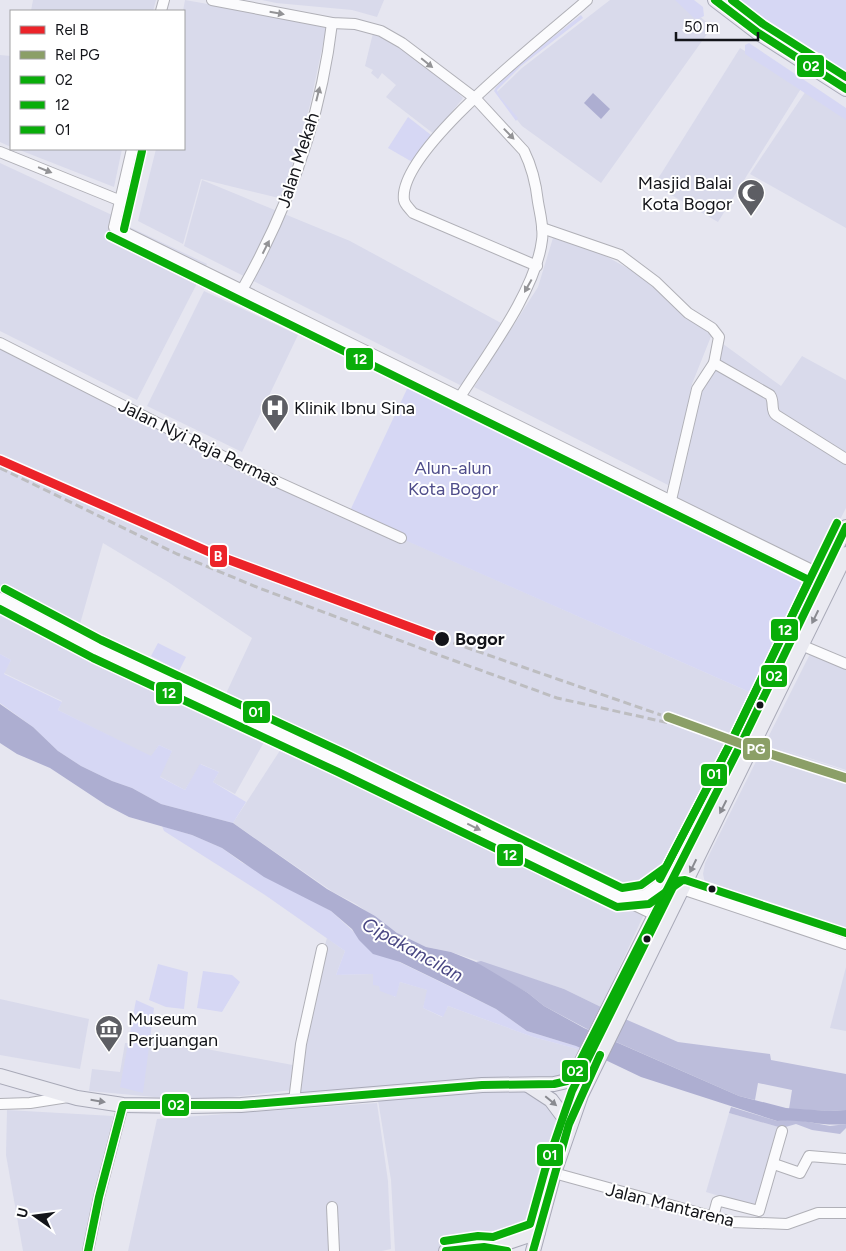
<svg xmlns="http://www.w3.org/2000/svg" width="846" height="1251" font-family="Figtree,sans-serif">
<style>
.built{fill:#d9daeb}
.green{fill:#d6d7f4}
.forest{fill:#bcbddb}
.water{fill:#adaed1}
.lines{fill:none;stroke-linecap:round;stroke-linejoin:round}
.minor-casing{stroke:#b0b0b7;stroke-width:12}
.major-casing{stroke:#a8a9b7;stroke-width:16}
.minor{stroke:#fbfbfd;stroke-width:10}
.major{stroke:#eaeaf1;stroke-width:14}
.rail{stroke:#bdbdc0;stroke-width:3;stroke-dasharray:8 4;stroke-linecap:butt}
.bus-1-casing{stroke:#fff;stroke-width:11}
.bus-2-casing{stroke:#fff;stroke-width:11}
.bus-3-casing{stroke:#fff;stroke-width:11}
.bus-1{stroke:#09ad09;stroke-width:8}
.bus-2{stroke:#09ad09;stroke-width:8}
.bus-3{stroke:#09ad09;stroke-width:8}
.rail-1-casing{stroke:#fff;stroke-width:12}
.rail-2-casing{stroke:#fff;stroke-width:12}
.rail-1{stroke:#ec2329;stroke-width:9}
.rail-2{stroke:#8b9f67;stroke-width:9}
.oneway{fill:#939396}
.oneway2{fill:#898a90}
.stop-dot{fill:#131419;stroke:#fff;stroke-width:2}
.labels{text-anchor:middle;stroke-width:4;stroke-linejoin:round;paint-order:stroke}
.street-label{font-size:18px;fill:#131419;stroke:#fff}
.poi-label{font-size:18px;fill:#131419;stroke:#fff;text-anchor:start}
.park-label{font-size:18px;fill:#4f4d8a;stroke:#fff}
.stop-label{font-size:18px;font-weight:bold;fill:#131419;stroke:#fff;text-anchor:start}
.water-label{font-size:19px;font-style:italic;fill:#4a4884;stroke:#fff}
.line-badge{stroke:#fff;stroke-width:2}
.badge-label{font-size:14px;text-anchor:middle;font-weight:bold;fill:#fff}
</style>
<rect width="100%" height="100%" fill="#e6e6f0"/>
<g class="built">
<polygon points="33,0 156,0 153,11 31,11"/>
<polygon points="185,0 327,25 310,105 288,180 279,198 201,179 183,244 138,221 156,149 184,149 183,11"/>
<polygon points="262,0 384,0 377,17 352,10 276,3"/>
<polygon points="610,0 681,0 712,27 601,183 522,126 498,96 498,91 522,68"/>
<polygon points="374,29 422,58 463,98 434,134 386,97 396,85 382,73 378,79 371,73 373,70 365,66"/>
<polygon points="740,48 802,87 718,222 654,185"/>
<polygon points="0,55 11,56 11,147 0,142"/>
<polygon points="808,88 846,115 846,228 750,174"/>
<polygon points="17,149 122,149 114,187"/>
<polygon points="0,163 112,215 115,220 207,264 137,400 0,331"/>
<polygon points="202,180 350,241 501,323 462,386 184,246"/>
<polygon points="553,238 602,254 647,279 714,329 692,384 672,487 474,387 538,287"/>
<polygon points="204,291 298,335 242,452 147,406"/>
<polygon points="719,341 781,386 802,356 846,380 846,508 814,570 671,500 697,391"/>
<polygon points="0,343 401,538 754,694 680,836 648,888 624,898 223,700 252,638 168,582 103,543 76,638 268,735 235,794 213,782 219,772 201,764 185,790 159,776 172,751 159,745 151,757 58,710 62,701 4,673 11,660 0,654"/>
<polygon points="812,650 846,663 846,770 778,748 846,771 846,932 705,883 703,874 705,863"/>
<polygon points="288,738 646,910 601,1007 564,989 451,952 426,947 415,942 397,933 356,904 333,892 233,823"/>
<polygon points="327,938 345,951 336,975 373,974 379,986 395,997 400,982 428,990 423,1008 442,1017 448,1006 533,1037 585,1051 567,1081 528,1085 569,1124 538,1232 505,1250 507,1251 395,1251 391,1180 377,1094 294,1100 292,1090 198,1101 89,1091 92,1069 120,1072 125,1043 185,1045 298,1066 312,989"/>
<polygon points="846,967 846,1031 830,1028"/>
<polygon points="0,999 89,1019 80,1069 0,1055"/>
<polygon points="377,1103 388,1181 391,1249 382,1251 128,1251 157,1119"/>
<polygon points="7,1110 113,1116 107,1161 89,1251 23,1251 6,1155"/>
<polygon points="729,1113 782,1128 759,1208 706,1192"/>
</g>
<g class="green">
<polygon points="675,0 694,0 703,7 704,16 698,19 694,18"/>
<polygon points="740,0 846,0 846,72 751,10"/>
<polygon points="581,15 583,18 521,66 497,90 500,97 518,118 516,121 494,91 496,87 519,64"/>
<polygon points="749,43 846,108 846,120 745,54 745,45"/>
<polygon points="408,117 431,135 414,163 388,148"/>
<polygon points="414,374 814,570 754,694 348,515"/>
<polygon points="158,643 186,657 179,671 151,656"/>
<polygon points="0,654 11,660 4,674 62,702 58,710 151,756 159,745 172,751 160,777 185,790 200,764 219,772 213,782 246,802 233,823 161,804 132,788 112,781 81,766 58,751 33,727 0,703"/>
<polygon points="162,826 192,835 222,848 241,862 331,911 356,934 393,959 496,1009 527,1031 576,1046 585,1051 533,1037 448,1006 443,1017 423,1008 427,990 400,982 396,997 380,991 379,986 373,985 373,974 336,975 345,951 265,895 164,831"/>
<polygon points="158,964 188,972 184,1009 166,1007 149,1000"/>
<polygon points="203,971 232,975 240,982 222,1012 197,1008"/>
<polygon points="136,1000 154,1008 143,1093 120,1087"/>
</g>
<g class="forest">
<polygon points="481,961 564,989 601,1007 589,1030 544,1006 528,993 488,971 476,962"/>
<polygon points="625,1019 678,1042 770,1054 771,1060 846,1074 846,1110 829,1111 789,1109 792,1090 758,1083 755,1100 739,1096 614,1041"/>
<polygon points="731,1107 777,1121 793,1119 830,1126 846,1124 846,1128 840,1134 812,1130 796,1124 782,1128 729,1113"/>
</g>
<g class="water">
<polygon points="593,93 610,109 601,119 584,103"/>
<path d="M0 704 33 727 58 751 81 766 112 781 132 788 161 804 233 823 327 889 375 916 397 933 426 947 451 952 476 962 528 993 544 1006 584 1028 739 1096 786 1108 829 1111 846 1110V1124C822 1127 801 1118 777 1121L641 1077 576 1046 527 1031 496 1009 464 993 400 962 373 954 359 940 352 929 331 911 264 877 222 848 192 835 129 817 106 805 50 768 17 754 0 743Z"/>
</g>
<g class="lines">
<defs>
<g id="minor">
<path d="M212 0 332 23 355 24 381 31 402 43 476 99 524 151C532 167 536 184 538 202 540 214 544 228 542 240 536 290 488 353 460 397"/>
<polyline points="161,11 164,0"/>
<polyline points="132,149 114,227 822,575"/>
<polyline points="0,152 121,201"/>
<polyline points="542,228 620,255 656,282 688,313 712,328 719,337 714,363 697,389 671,500"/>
<path d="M537 266 413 213C410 209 405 205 404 200 397 150 549 34 587 0"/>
<path d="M242 290C289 207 321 117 332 23"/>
<polyline points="0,343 240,465 401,538"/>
<path d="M714 363 770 395C775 402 770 410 776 415L846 459"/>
<polyline points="0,598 97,649 342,763 653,914"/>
<polyline points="801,645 846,664"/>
<polyline points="676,887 846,944"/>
<polyline points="621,897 645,895 674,874"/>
<polyline points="294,1101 301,1044 322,949"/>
<polyline points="0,1104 30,1103 68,1097"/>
<polyline points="774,1164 800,1173 809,1156 846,1159"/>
<polyline points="554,1173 732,1222 787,1224 818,1213 846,1213"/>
<polyline points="332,1207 334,1251"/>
<polyline points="713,1217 717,1202 720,1201 759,1211 782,1131"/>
<polyline points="88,1251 99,1197 123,1105"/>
</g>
<g id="major">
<polyline points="715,0 757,32 846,89"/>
<polyline points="0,1076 77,1098 123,1105 189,1106 241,1105 482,1085 554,1084 567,1081 578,1069 741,744 846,527"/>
<polyline points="528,1085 551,1100 569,1124"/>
<polyline points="446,1251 478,1246 494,1247 538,1232"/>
<polyline points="533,1251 554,1173 581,1095 846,554"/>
</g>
</defs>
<use href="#minor" class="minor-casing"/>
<use href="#major" class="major-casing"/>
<use href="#minor" class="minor"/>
<use href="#major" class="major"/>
<g class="rail">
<polyline points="0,468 177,554 259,588 436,654 557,698 714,733"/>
<polyline points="442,639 661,715"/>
</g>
<defs>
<g id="bus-1">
<polyline points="715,0 757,32 846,89"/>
<polyline points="88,1251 99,1197 123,1105 241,1105 482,1085 554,1084 567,1081 572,1077 741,744 846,527"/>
<polyline points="446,1251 484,1247 507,1251"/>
<polyline points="533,1251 569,1124 600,1055"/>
</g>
<g id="bus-2">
<polyline points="124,229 142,151"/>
<polyline points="110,236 809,580 732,740 660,879"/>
<polyline points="0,609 93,658 338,772 617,907 649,904 680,882"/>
</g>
<g id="bus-3">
<polyline points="732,0 763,24 846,77"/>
<polyline points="5,589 101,640 346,754 622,888 641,885 666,867 732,740 837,523"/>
<polyline points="444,1241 478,1236 493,1237 530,1224 545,1170 572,1091 676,881 685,880 846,933"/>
</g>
</defs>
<use href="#bus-1" class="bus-1-casing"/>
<use href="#bus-2" class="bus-2-casing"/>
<use href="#bus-3" class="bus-3-casing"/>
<use href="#bus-1" class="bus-1"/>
<use href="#bus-2" class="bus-2"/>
<use href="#bus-3" class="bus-3"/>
<defs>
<polyline id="rail-1" points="0,460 216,555 442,639"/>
<polyline id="rail-2" points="668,717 761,751 846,778"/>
</defs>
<use href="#rail-1" class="rail-1-casing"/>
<use href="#rail-2" class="rail-2-casing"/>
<use href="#rail-1" class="rail-1"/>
<use href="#rail-2" class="rail-2"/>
</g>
<defs><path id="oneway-solid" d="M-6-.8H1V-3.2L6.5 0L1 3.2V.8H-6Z" transform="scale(1.25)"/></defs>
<g class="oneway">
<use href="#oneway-solid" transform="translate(277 13) rotate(10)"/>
<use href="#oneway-solid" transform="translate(427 63) rotate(39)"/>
<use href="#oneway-solid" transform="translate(318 94) rotate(-76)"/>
<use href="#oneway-solid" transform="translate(509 134) rotate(46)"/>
<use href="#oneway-solid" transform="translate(45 170) rotate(22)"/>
<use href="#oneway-solid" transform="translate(266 247) rotate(-63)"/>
<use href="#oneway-solid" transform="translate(528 286) rotate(119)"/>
<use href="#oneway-solid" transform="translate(474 827) rotate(26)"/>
</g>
<g class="oneway2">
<use href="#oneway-solid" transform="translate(815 617) rotate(116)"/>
<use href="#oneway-solid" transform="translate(723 807) rotate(117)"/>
<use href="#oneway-solid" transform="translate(693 866) rotate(116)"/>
<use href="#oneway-solid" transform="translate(98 1101) rotate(9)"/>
<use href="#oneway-solid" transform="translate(551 1101) rotate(40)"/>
</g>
<defs>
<symbol id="mosque-pin" viewBox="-11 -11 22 30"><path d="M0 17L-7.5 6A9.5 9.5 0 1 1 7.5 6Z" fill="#5d5e64" stroke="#fff"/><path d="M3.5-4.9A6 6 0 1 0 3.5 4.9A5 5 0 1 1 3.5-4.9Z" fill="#fff"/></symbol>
<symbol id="hospital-pin" viewBox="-11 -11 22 30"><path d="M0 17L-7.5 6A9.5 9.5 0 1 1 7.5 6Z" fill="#5d5e64" stroke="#fff"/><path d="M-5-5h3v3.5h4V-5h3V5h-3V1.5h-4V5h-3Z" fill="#fff"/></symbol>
<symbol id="museum-pin" viewBox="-11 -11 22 30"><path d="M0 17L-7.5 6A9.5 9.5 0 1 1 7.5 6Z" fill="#5d5e64" stroke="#fff"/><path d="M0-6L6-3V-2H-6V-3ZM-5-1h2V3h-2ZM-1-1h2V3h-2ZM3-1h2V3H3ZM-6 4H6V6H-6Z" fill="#fff"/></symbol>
</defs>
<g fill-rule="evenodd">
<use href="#mosque-pin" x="735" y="177" width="32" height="43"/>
<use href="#hospital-pin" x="259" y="392" width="32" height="43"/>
<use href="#museum-pin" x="93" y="1013" width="32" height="43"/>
</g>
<g class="stop-dot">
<circle cx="442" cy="639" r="8"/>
<circle cx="760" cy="705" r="4.5"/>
<circle cx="712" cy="889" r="4.5"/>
<circle cx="647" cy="939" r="4.5"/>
</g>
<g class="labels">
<g class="street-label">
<text transform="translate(298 160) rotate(-72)" y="6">Jalan Mekah</text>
<text transform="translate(199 443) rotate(26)" y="6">Jalan Nyi Raja Permas</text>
<text transform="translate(670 1205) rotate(14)" y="6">Jalan Mantarena</text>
</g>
<g class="poi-label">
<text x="732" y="189" text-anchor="end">Masjid Balai<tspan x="732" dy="21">Kota Bogor</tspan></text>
<text x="294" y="414">Klinik Ibnu Sina</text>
<text x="128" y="1025">Museum<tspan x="128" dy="21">Perjuangan</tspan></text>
</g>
<g class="park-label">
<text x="453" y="474">Alun-alun<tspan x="453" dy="21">Kota Bogor</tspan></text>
</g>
<g class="stop-label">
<text x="455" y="645">Bogor</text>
</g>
<g class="water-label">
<text transform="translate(413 949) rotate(29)" y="7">Cipakancilan</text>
</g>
</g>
<g class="line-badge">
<rect x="796" y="54" width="29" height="24" rx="5" fill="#09ad09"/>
<rect x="345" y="347" width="29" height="24" rx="5" fill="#09ad09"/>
<rect x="209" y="544" width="19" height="24" rx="5" fill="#ec2329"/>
<rect x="770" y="618" width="29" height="24" rx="5" fill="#09ad09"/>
<rect x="760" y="664" width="28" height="24" rx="5" fill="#09ad09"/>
<rect x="155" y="681" width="28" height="24" rx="5" fill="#09ad09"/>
<rect x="242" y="700" width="29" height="24" rx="5" fill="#09ad09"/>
<rect x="742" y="737" width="29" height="24" rx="5" fill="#8b9f67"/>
<rect x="700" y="763" width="28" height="24" rx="5" fill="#09ad09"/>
<rect x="496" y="843" width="28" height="24" rx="5" fill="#09ad09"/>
<rect x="561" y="1059" width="28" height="24" rx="5" fill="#09ad09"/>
<rect x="161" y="1093" width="29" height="24" rx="5" fill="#09ad09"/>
<rect x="536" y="1143" width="28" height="24" rx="5" fill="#09ad09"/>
</g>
<g class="badge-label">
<text x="811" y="71">02</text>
<text x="360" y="364">12</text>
<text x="218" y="561">B</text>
<text x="785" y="635">12</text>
<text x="774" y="681">02</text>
<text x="169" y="698">12</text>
<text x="256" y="717">01</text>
<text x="756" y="754">PG</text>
<text x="714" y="779">01</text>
<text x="510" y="860">12</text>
<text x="575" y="1076">02</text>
<text x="176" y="1110">02</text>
<text x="550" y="1160">01</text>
</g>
<rect x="10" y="10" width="175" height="140" fill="#ffffff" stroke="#a1a1a3"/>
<rect x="20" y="26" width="25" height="8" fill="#ec2329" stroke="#a1a1a3"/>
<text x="55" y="35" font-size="15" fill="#131419">Rel B</text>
<rect x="20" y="51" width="25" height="8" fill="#8b9f67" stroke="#a1a1a3"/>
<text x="55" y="60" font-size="15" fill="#131419">Rel PG</text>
<rect x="20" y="76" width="25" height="8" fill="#09ad09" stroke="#a1a1a3"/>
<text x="55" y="85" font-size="15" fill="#131419">02</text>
<rect x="20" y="101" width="25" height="8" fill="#09ad09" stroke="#a1a1a3"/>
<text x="55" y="110" font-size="15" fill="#131419">12</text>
<rect x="20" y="126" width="25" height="8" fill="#09ad09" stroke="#a1a1a3"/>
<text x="55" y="135" font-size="15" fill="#131419">01</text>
<g transform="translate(35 1216) rotate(284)" stroke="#ffffff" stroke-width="4" paint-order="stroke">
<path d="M0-4L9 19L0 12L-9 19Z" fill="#131419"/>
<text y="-8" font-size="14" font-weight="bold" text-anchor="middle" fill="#131419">U</text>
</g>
<path d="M676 32v8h82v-8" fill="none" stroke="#131419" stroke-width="2.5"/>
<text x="684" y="32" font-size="15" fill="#131419" stroke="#ffffff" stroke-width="4" paint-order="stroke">50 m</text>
</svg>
